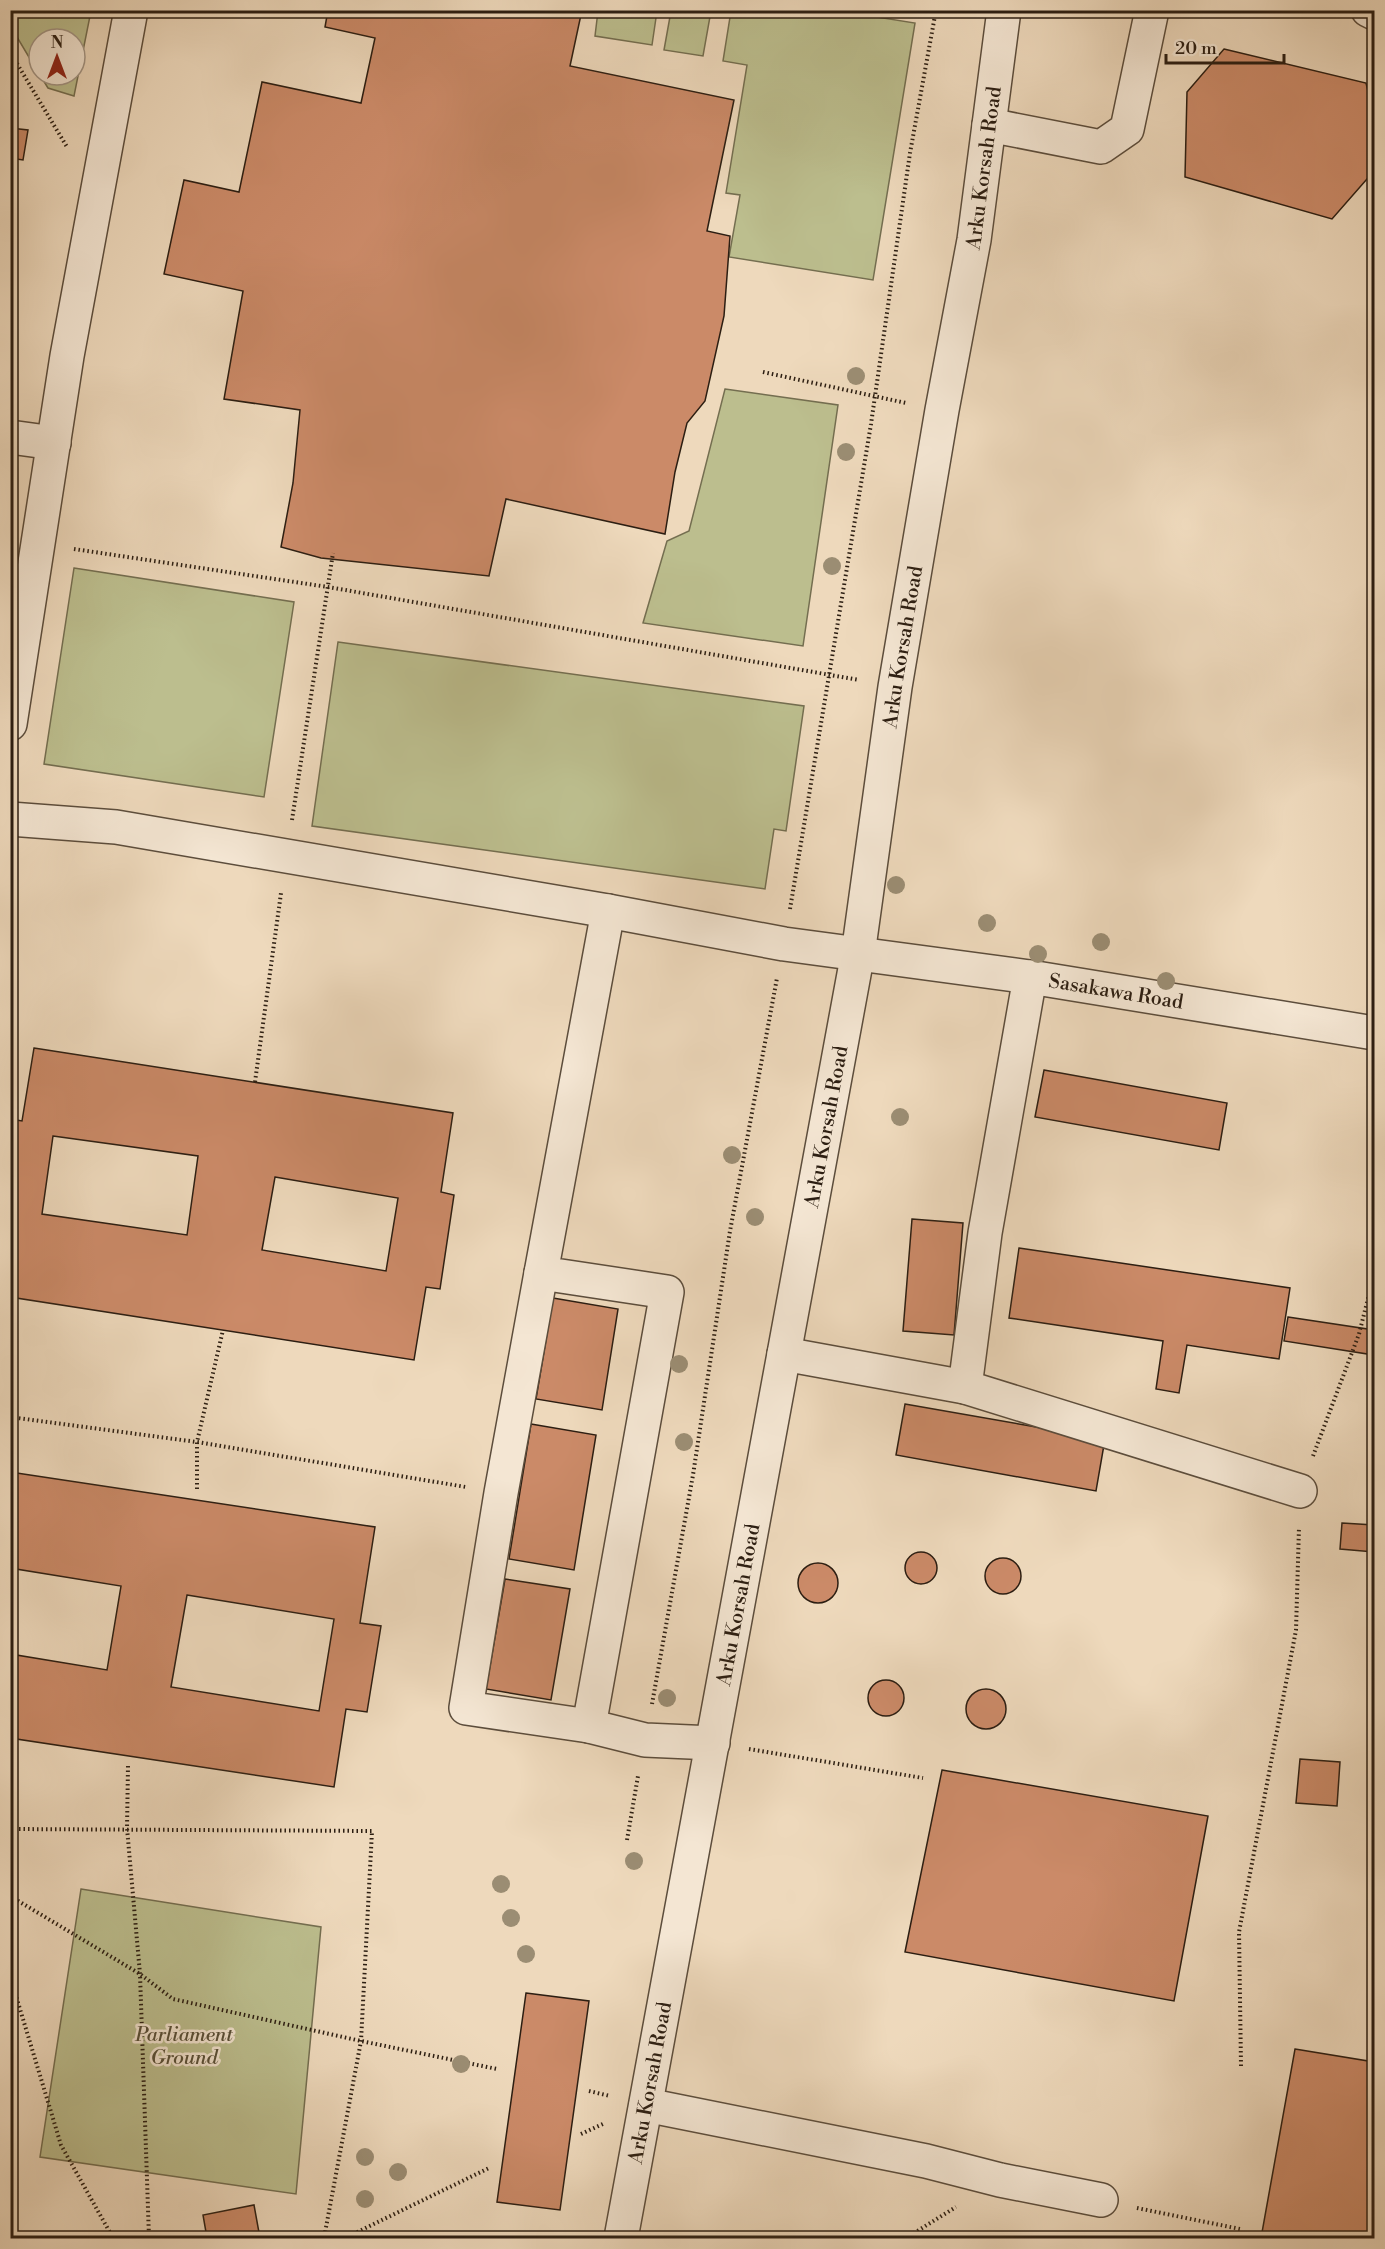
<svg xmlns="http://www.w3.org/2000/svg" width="1385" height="2249" font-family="'Libre Bodoni',serif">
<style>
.green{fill:#bcbe8e;stroke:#746e50;stroke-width:1.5}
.building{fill:#cb8a68;stroke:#2c1e12;stroke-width:1.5;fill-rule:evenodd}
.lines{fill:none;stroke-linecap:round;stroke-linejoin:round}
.minor-casing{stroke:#5c4d3c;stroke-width:36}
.path{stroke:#2c1e12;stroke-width:4;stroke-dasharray:1.5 3;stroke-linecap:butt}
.minor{stroke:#f4e6d3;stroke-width:33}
.tree{fill:#9b8d73}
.labels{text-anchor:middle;stroke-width:5;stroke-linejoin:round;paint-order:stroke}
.street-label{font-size:20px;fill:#2c1e12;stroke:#f4e6d3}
.park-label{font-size:20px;font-style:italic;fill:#574e37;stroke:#f4e6d3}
</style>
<rect width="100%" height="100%" fill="#eed9bc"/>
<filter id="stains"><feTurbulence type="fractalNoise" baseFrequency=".00333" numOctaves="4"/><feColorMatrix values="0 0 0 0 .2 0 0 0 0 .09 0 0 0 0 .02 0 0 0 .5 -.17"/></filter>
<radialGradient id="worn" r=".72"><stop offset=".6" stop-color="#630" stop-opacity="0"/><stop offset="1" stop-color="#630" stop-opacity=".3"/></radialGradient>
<g class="green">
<polygon points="11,10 91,11 74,96 48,88 40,75 75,75 75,39 39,39 39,74 11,27"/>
<polygon points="598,11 657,11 652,45 595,36"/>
<polygon points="671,11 711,11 703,56 664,50"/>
<polygon points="731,11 839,11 915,23 873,280 729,257 740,195 726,193 747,65 723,61"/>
<polygon points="725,389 838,405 803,646 643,623 667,541 689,531"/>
<polygon points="74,568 294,602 264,797 44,764"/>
<polygon points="338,642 804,706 786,831 774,829 765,889 312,826"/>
<polygon points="81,1889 321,1927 296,2194 40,2157"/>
</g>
<g class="building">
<polygon points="328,10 582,10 570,66 734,100 707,231 730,236 724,316 705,401 687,423 675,472 665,534 506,499 489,576 321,558 281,547 293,483 300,410 224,399 243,291 164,274 184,180 239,192 262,82 361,103 375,38 325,27"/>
<polygon points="1224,49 1366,83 1374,116 1374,171 1332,219 1185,177 1187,92"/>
<polygon points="10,128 28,130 23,160 10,158"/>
<polygon points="10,235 17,237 10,269"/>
<path d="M34 1048 453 1113 441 1192 454 1195 440 1289 426 1287 414 1360 10 1297V1119L22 1121ZM53 1136 198 1156 187 1235 42 1214ZM275 1177 398 1198 386 1271 262 1250Z"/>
<polygon points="1044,1070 1227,1103 1219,1150 1035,1117"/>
<polygon points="912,1219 963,1223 954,1335 903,1331"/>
<polygon points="1019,1248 1290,1288 1279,1359 1187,1345 1179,1393 1156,1389 1163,1341 1009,1318"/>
<polygon points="553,1298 618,1309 602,1410 536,1399"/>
<polygon points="1288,1317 1374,1330 1374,1355 1284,1341"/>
<polygon points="905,1404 1105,1439 1096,1491 896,1455"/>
<polygon points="531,1424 596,1435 574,1570 509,1559"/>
<path d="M10 1472 375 1527 360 1623 381 1626 367 1712 346 1709 334 1787 10 1738V1654L107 1670 121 1586 10 1568ZM187 1595 334 1619 319 1711 171 1687Z"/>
<polygon points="1342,1523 1374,1525 1374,1552 1340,1549"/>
<circle cx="921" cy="1568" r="16"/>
<circle cx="1003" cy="1576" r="18"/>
<circle cx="818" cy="1583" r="20"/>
<polygon points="505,1579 570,1589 551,1700 486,1689"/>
<circle cx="886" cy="1698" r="18"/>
<circle cx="986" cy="1709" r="20"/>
<polygon points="1300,1759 1340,1762 1337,1806 1296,1803"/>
<polygon points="942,1770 1208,1816 1174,2001 905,1952"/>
<polygon points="526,1993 589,2001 560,2210 497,2202"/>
<polygon points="1295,2049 1374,2062 1374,2238 1261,2238"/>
<polygon points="254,2205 260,2238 207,2238 203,2215"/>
</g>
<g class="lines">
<defs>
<g id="minor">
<polyline points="1368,10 1374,13"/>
<polyline points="989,125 1101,147 1127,129 1152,10"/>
<polyline points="10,437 54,443"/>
<polyline points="10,724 67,356 131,10"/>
<path id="s1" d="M10 819 116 827 608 911 784 944 1030 977 1374 1033"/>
<polyline points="608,911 541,1273 667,1292 589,1726 645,1740 713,1743"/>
<polyline points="1030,977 985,1233 965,1387 1300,1491"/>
<polyline points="541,1273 501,1493 466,1708 589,1726"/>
<polyline points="784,1354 965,1387"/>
<polyline points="646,2105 926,2161 1000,2180 1101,2200"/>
<path id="s2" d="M621 2238 859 947 895 687 942 410 974 240 1004 10"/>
</g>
</defs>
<use href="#minor" class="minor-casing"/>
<g class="path">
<polyline points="956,10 967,11"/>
<polyline points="10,52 67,147"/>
<polyline points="763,372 906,403"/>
<polyline points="74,549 328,587 859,680"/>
<polyline points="292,820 333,553"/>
<polyline points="790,909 871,424 910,153 936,10"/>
<polyline points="255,1082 281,893"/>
<polyline points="10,1417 197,1442 466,1487"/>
<polyline points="1313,1456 1359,1334 1374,1275"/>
<polyline points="197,1489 197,1442 223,1330"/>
<polyline points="652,1704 693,1475 730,1231 777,978"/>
<polyline points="749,1749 923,1778"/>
<polyline points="128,1766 127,1828 140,1974 149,2238"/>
<polyline points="10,1829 372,1831 361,2041 324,2238"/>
<polyline points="627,1840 638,1776"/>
<polyline points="10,1896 140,1974 173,1999 361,2041 497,2069"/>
<polyline points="10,1976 61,2145 113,2238"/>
<polyline points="1241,2066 1239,1932 1296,1630 1299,1527"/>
<polyline points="589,2091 610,2096"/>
<polyline points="581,2134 605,2123"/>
<polyline points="1137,2208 1240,2229"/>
<polyline points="345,2238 489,2168"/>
<polyline points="906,2238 956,2207"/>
</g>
<use href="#minor" class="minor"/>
</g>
<g class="tree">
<circle cx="856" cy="376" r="9"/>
<circle cx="846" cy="452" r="9"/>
<circle cx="832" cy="566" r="9"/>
<circle cx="896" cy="885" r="9"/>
<circle cx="987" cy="923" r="9"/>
<circle cx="1101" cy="942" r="9"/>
<circle cx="1038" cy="954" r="9"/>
<circle cx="1166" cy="981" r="9"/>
<circle cx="900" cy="1117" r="9"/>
<circle cx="732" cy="1155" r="9"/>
<circle cx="755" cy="1217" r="9"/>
<circle cx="679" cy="1364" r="9"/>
<circle cx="684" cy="1442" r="9"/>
<circle cx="667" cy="1698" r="9"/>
<circle cx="634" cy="1861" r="9"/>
<circle cx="501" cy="1884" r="9"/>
<circle cx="511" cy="1918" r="9"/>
<circle cx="526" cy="1954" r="9"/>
<circle cx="461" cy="2064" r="9"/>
<circle cx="365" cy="2157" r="9"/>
<circle cx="398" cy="2172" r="9"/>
<circle cx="365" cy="2199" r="9"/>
</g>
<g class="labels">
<g class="street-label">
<text dy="7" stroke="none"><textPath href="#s2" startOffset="2102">Arku Korsah Road</textPath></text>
<text dy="7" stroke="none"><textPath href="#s2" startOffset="1616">Arku Korsah Road</textPath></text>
<text dy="7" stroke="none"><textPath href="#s1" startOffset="1120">Sasakawa Road</textPath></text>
<text dy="7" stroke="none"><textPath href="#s2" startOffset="1130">Arku Korsah Road</textPath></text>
<text dy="7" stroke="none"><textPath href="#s2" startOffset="644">Arku Korsah Road</textPath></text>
<text dy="7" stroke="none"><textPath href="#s2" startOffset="158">Arku Korsah Road</textPath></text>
</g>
<g class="park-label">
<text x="184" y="2041">Parliament<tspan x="184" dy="23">Ground</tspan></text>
</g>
</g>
<rect width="1385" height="2249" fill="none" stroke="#eed9bc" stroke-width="36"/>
<rect x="12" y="12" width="1361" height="2225" fill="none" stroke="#2c1e12" stroke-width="3"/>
<rect x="18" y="18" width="1349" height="2213" fill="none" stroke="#2c1e12" stroke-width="1.5"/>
<g transform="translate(57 57)"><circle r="28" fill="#f4e6d3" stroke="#a49686" stroke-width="1.5"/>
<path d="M0-4.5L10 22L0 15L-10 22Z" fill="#8f2418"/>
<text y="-9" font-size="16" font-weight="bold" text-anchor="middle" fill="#2c1e12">N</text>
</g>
<path d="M1166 54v9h118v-9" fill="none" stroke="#2c1e12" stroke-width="3"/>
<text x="1175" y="54" font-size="18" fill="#2c1e12" stroke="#f4e6d3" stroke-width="4.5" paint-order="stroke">20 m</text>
<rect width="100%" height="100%" filter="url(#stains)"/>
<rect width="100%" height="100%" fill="url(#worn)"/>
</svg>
